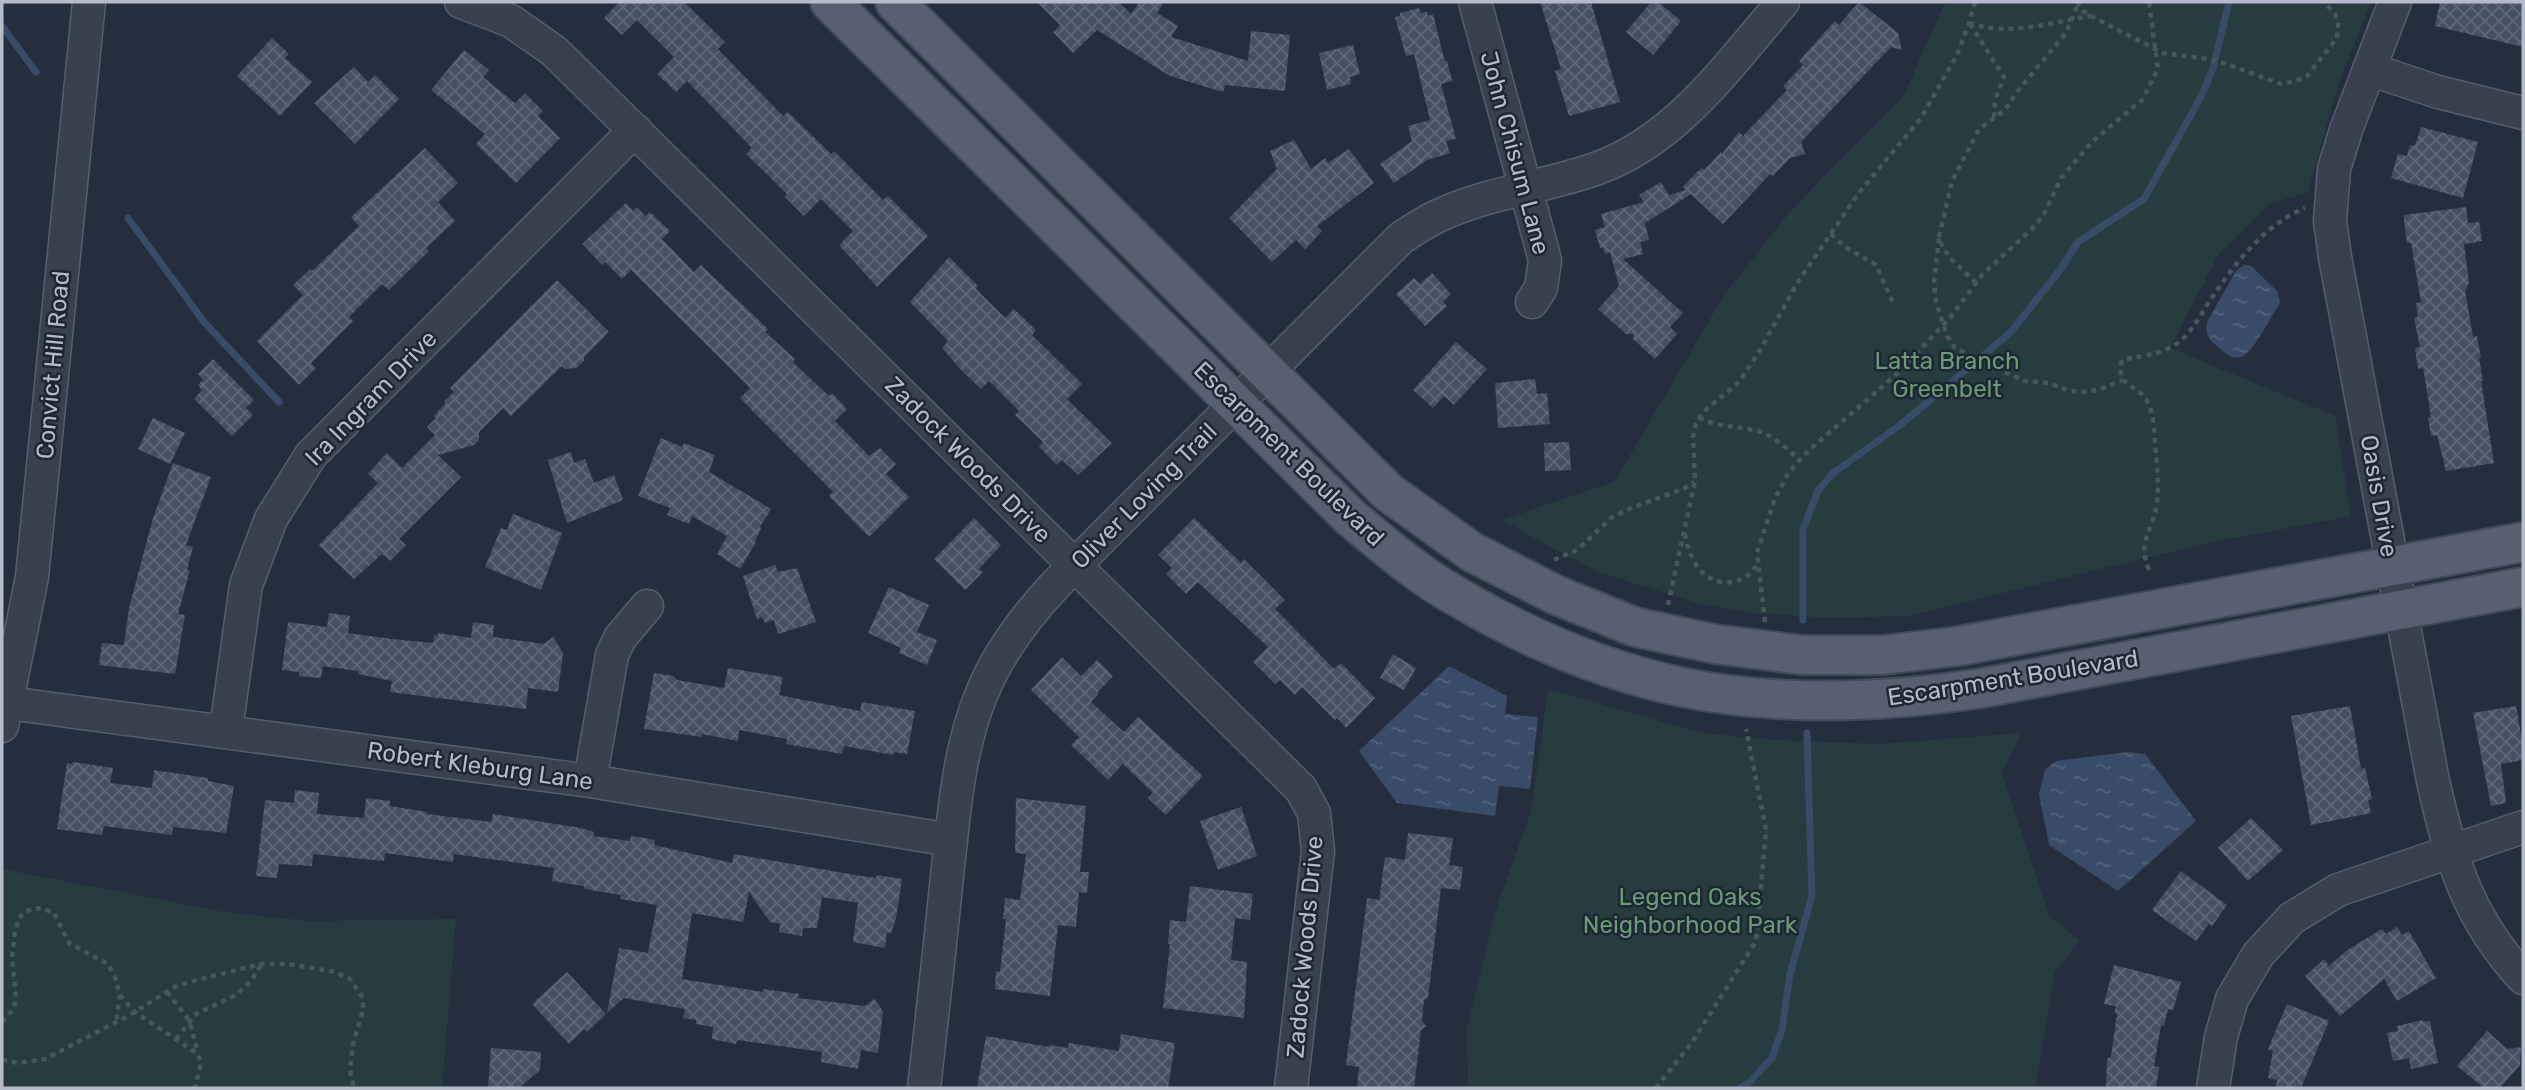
<svg xmlns="http://www.w3.org/2000/svg" width="2525" height="1090" font-family="Rubik,sans-serif">
<style>
.park{fill:#263c3f}
.water{fill:url(#water-ripples)}
.lines{fill:none;stroke-linecap:round;stroke-linejoin:round}
.stream{stroke:#394c67;stroke-width:7}
.building{fill:url(#building-cross-hatch)}
.minor-casing{stroke:#565f6c;stroke-width:35}
.major-casing{stroke:#414a57;stroke-width:42}
.path{stroke:#44595c;stroke-width:4.5;stroke-dasharray:5 5;stroke-linecap:butt}
.minor{stroke:#38414e;stroke-width:32}
.major{stroke:#56606e;stroke-width:38}
.labels{text-anchor:middle;stroke-width:5;stroke-linejoin:round;paint-order:stroke}
.street-label{font-size:24px;fill:#b4bcc9;stroke:#1d2633}
.park-label{font-size:24px;fill:#6b9a76;stroke:#1d2633}
</style>
<defs>
<pattern id="water-ripples" width="26" height="14" patternUnits="userSpaceOnUse" patternTransform="scale(1.75)"><rect width="26" height="14" fill="#394c67"/><path d="M2 4q2-2 4 0t4 0M15 11q2-2 4 0t4 0" fill="none" stroke="#53647b"/></pattern>
<pattern id="building-cross-hatch" width="8" height="8" patternUnits="userSpaceOnUse" patternTransform="scale(1.75)"><rect width="8" height="8" fill="#455162"/><path d="M0 0l8 8M0 8l8-8" fill="none" stroke="#5d6877"/></pattern>
</defs>
<rect width="100%" height="100%" fill="#242f3e"/>
<g class="park">
<polygon points="1945,2 2371,2 2338,85 2308,192 2269,204 2219,254 2170,348 2335,416 2351,516 2203,544 1909,616 1830,618 1756,613 1697,603 1595,571 1502,520 1615,481 1724,295 1792,209 1903,97"/>
<polygon points="1548,689 1702,733 1773,740 1881,744 2022,733 2002,773 2049,915 2080,941 2055,972 2035,1088 1468,1088 1467,1027 1496,909 1531,812"/>
<polygon points="2,869 224,912 308,921 456,919 442,1088 2,1088"/>
</g>
<g class="water">
<path d="M2244 265 2251 266 2277 291 2280 303C2273 313 2252 355 2241 357 2232 360 2224 352 2217 346 2208 339 2205 334 2207 322L2236 271Z"/>
<polygon points="1449,666 1507,696 1505,714 1538,717 1530,789 1499,786 1495,816 1397,803 1359,751"/>
<polygon points="2127,752 2145,754 2196,821 2118,891 2049,845 2039,794 2045,770 2056,761"/>
</g>
<g class="lines">
<g class="stream">
<polyline points="2,26 36,72"/>
<polyline points="128,218 204,322 279,402"/>
<polyline points="1803,620 1803,529 1818,491 1832,474 1900,425 2010,333 2060,270 2078,242 2144,199 2202,95 2213,68 2229,2"/>
<polyline points="1740,1088 1749,1083 1772,1058 1782,1030 1790,974 1812,896 1807,733"/>
</g>
</g>
<g class="building">
<polygon points="619,2 684,2 725,42 718,49 783,116 788,112 831,154 834,151 883,200 888,196 928,236 877,287 839,245 853,231 821,199 804,216 785,197 787,194 746,154 752,148 687,81 676,92 657,74 674,57 637,20 622,35 604,18"/>
<polygon points="1037,2 1119,2 1131,14 1139,2 1164,2 1157,13 1178,26 1171,37 1248,61 1251,31 1290,35 1285,91 1225,85 1223,92 1170,76 1097,30 1073,53 1053,32 1060,25"/>
<polygon points="1540,2 1591,2 1620,102 1569,116 1555,71 1561,69"/>
<polygon points="1651,2 1658,2 1681,21 1653,55 1626,32"/>
<polygon points="1859,2 1898,33 1902,50 1891,47 1801,142 1805,154 1790,158 1773,176 1770,174 1723,224 1691,194 1645,223 1649,240 1640,242 1643,254 1623,259 1683,313 1670,327 1677,334 1655,359 1633,339 1633,334 1626,334 1598,309 1619,286 1610,252 1605,254 1603,247 1600,248 1595,230 1605,227 1601,214 1644,202 1639,195 1661,182 1669,195 1686,190 1683,187 1697,172 1702,168 1704,170 1721,152 1722,154 1739,132 1743,136 1787,90 1783,86 1803,65 1799,61 1835,21 1839,25"/>
<polygon points="2440,2 2523,2 2523,47 2435,26"/>
<polygon points="1419,8 1421,13 1427,12 1428,16 1433,14 1445,62 1447,61 1452,81 1441,84 1456,139 1446,141 1450,153 1427,160 1394,183 1380,164 1412,141 1408,126 1430,120 1414,54 1406,56 1395,17 1400,16 1400,13"/>
<polygon points="272,38 289,54 285,58 312,82 280,116 237,76"/>
<polygon points="1353,45 1360,74 1350,77 1351,84 1327,90 1319,53"/>
<polygon points="464,50 489,70 483,77 515,103 525,93 543,111 538,116 560,138 516,183 476,144 485,134 431,90"/>
<polygon points="354,67 368,82 375,75 399,99 355,144 314,103"/>
<polygon points="2421,127 2478,142 2463,198 2391,178 2398,154 2407,156 2410,145 2414,146 2417,140"/>
<polygon points="1294,140 1311,169 1325,158 1328,163 1349,149 1374,183 1317,226 1322,231 1305,249 1296,240 1272,262 1229,218 1277,169 1270,151"/>
<polygon points="425,148 458,183 438,202 455,221 426,248 429,251 389,290 382,284 349,317 353,321 311,363 316,368 299,385 257,341 303,295 293,285 310,269 312,271 359,226 351,217"/>
<polygon points="626,203 633,211 637,207 646,216 650,212 670,231 662,239 694,272 701,265 768,329 765,332 795,359 793,362 829,396 832,393 847,409 835,421 869,456 880,448 896,464 886,474 909,497 869,537 829,496 833,492 740,398 750,388 631,270 622,279 605,262 602,265 582,244"/>
<polygon points="2466,207 2468,223 2479,222 2482,241 2464,244 2469,283 2465,291 2473,337 2477,336 2481,358 2479,358 2483,381 2481,381 2494,463 2446,471 2437,435 2431,436 2428,417 2431,417 2425,379 2423,368 2418,369 2415,348 2420,347 2414,318 2418,317 2416,303 2421,302 2411,243 2407,243 2404,220 2404,215"/>
<polygon points="949,257 978,286 976,289 1005,318 1014,309 1036,330 1032,335 1082,384 1067,399 1112,443 1078,475 1062,460 1057,465 1039,447 1043,442 1015,415 1019,411 989,381 981,389 962,371 942,348 948,341 910,302"/>
<polygon points="1432,273 1451,294 1443,302 1447,306 1425,326 1396,294 1414,278 1420,284"/>
<polygon points="557,280 609,332 584,357 584,361 576,368 565,369 562,366 511,416 503,408 479,432 479,440 474,445 438,455 461,477 399,539 406,545 390,561 382,554 354,579 319,545 378,483 368,474 387,453 402,468 435,435 427,427 436,418 434,416 446,403 444,401 454,392 450,388"/>
<polygon points="1456,342 1487,369 1454,405 1444,396 1433,408 1413,390"/>
<polygon points="213,359 254,400 246,408 253,415 232,436 194,399 202,390 198,385 203,380 198,374"/>
<polygon points="1535,379 1537,394 1547,393 1550,424 1498,428 1495,383"/>
<polygon points="153,418 185,433 170,464 138,449"/>
<polygon points="661,438 682,447 684,443 715,455 709,472 771,509 760,527 761,529 755,541 756,542 740,569 717,554 727,536 692,516 689,524 667,515 670,508 638,496"/>
<polygon points="1569,442 1571,470 1545,471 1544,443"/>
<polygon points="571,452 574,463 585,459 594,483 614,475 623,500 567,523 548,460"/>
<polygon points="173,463 211,477 186,545 193,547 187,570 190,570 178,614 185,615 175,674 99,665 102,643 124,645 129,608 153,518"/>
<polygon points="513,514 562,533 541,590 485,567 501,528 507,530"/>
<polygon points="974,518 1001,545 979,569 983,572 965,590 934,559"/>
<polygon points="1194,518 1241,563 1244,559 1285,600 1275,609 1334,669 1341,663 1375,698 1346,728 1337,718 1335,720 1302,687 1295,695 1280,680 1275,684 1253,662 1268,647 1198,582 1186,594 1166,574 1172,568 1158,555"/>
<polygon points="775,565 778,572 797,568 816,622 778,634 774,620 765,623 762,617 757,619 743,576"/>
<polygon points="889,587 929,605 917,632 937,640 927,665 899,653 901,648 868,633"/>
<polygon points="329,613 350,616 348,633 392,639 433,643 434,635 438,636 438,633 471,638 473,622 494,625 493,637 544,644 553,637 563,653 558,692 528,688 526,709 390,692 392,681 358,674 358,671 323,666 321,678 299,676 299,672 282,670 288,622 327,627"/>
<polygon points="1393,654 1416,668 1404,690 1380,678"/>
<polygon points="1062,657 1081,676 1097,660 1113,676 1097,693 1098,694 1091,702 1124,732 1138,717 1203,776 1166,815 1148,798 1153,793 1123,764 1108,780 1071,745 1079,737 1031,690"/>
<polygon points="728,668 783,677 779,695 860,711 862,702 915,711 907,754 894,752 893,755 844,746 842,754 786,744 787,739 739,730 738,741 702,734 702,737 644,729 654,673 674,676 677,680 724,688"/>
<polygon points="2350,706 2361,769 2365,768 2372,799 2368,800 2371,813 2311,825 2291,716"/>
<polygon points="2516,706 2523,746 2523,760 2501,764 2506,803 2491,806 2473,713"/>
<polygon points="73,762 113,768 110,783 152,788 154,770 208,778 208,781 234,786 226,833 173,827 172,835 104,826 102,835 57,829 67,763 72,764"/>
<polygon points="295,790 319,793 317,814 364,818 366,798 390,801 390,806 427,812 427,814 491,822 493,814 581,828 594,832 593,836 630,841 631,836 655,840 654,845 732,863 734,854 855,875 876,878 877,875 902,879 896,918 891,933 887,932 885,948 853,942 858,903 822,897 817,928 803,928 802,936 779,932 780,924 770,922 749,892 743,922 692,913 682,979 763,992 763,989 799,994 798,998 865,1006 874,999 883,1011 878,1053 861,1050 858,1069 821,1062 822,1052 737,1040 736,1044 712,1039 713,1027 696,1024 696,1020 683,1018 685,1009 624,998 607,1013 619,948 648,953 657,905 620,899 621,895 585,889 584,886 552,881 554,868 454,854 453,862 385,853 384,861 313,854 312,866 279,864 277,878 256,876 265,800 294,803"/>
<polygon points="1016,798 1086,806 1080,872 1089,872 1087,893 1079,892 1076,927 1058,925 1050,996 995,989 996,971 1000,972 1006,919 1003,919 1005,898 1020,900 1026,854 1015,853"/>
<polygon points="1241,807 1257,856 1218,870 1200,821"/>
<polygon points="2251,818 2283,850 2248,881 2218,848"/>
<polygon points="1408,833 1453,838 1449,865 1463,867 1460,890 1441,888 1428,998 1424,1000 1422,1021 1426,1026 1421,1030 1414,1088 1357,1088 1359,1067 1346,1065 1367,898 1379,900 1385,857 1405,860"/>
<polygon points="2181,871 2227,905 2212,926 2209,924 2196,941 2152,910"/>
<polygon points="1190,886 1253,894 1250,920 1235,918 1231,960 1247,962 1244,1018 1163,1008 1170,944 1168,944 1170,920 1186,922"/>
<polygon points="2397,927 2402,935 2409,931 2436,978 2397,1001 2384,979 2340,1016 2305,976 2324,959 2329,966 2346,951 2382,929 2386,934"/>
<polygon points="2114,965 2181,982 2173,1010 2168,1009 2164,1026 2161,1025 2154,1066 2159,1067 2156,1088 2106,1088 2107,1059 2111,1056 2117,1014 2114,1013 2116,1006 2104,1004"/>
<polygon points="567,972 606,1014 587,1032 584,1029 569,1044 532,1004"/>
<polygon points="2287,1004 2329,1021 2301,1088 2276,1087 2277,1080 2268,1078 2273,1051 2268,1049"/>
<polygon points="2423,1020 2423,1022 2430,1021 2438,1063 2411,1069 2409,1058 2393,1061 2387,1033 2398,1031 2397,1026"/>
<polygon points="2487,1031 2507,1049 2521,1047 2520,1065 2500,1088 2484,1088 2457,1066"/>
<polygon points="1121,1034 1175,1043 1168,1088 977,1088 986,1036 1049,1047 1049,1045 1068,1048 1069,1043 1119,1051"/>
<polygon points="491,1048 541,1052 540,1070 519,1088 488,1088"/>
</g>
<g class="lines">
<defs>
<g id="minor">
<polyline points="461,2 511,21 554,51 1301,789 1314,813 1318,851 1291,1088"/>
<polyline points="1475,2 1545,260 1541,288 1532,302"/>
<path d="M2395 2 2346 130 2334 169 2330 221 2335 257 2433 781C2451 860 2467 917 2523 978"/>
<polyline points="2369,69 2438,92 2523,113"/>
<polyline points="8,703 590,781 951,840"/>
<polyline points="2,726 32,577 89,2"/>
<polyline points="226,730 246,585 271,519 311,455 635,130"/>
<polyline points="590,781 612,655 620,638 647,606"/>
<path d="M924 1088C932 1017 940 947 947 876 954 815 958 750 982 693 999 651 1026 616 1057 583L1401 238C1413 230 1425 222 1438 216 1488 192 1546 187 1598 168 1678 139 1729 64 1783 2"/>
<polyline points="2213,1088 2221,1037 2232,999 2258,955 2292,918 2338,890 2523,827"/>
</g>
<g id="major">
<path d="M830 2 1350 517C1384 545 1418 575 1456 596 1525 637 1602 670 1681 687 1780 707 1883 703 1982 688L2523 587"/>
<polyline points="895,2 1388,492 1472,552 1556,595 1635,627 1715,644 1802,655 1883,655 1959,646 2523,542"/>
</g>
</defs>
<use href="#minor" class="minor-casing"/>
<use href="#major" class="major-casing"/>
<g class="path">
<polyline points="2077,2 2083,11 2091,16 2163,53 2215,60 2281,84 2295,81 2307,76 2337,38 2338,24 2335,14 2324,2"/>
<path d="M1969 23C2011 37 2050 22 2091 16"/>
<polyline points="1970,24 2004,77 1995,100 1994,117"/>
<polyline points="1831,234 1845,247 1876,265 1894,305"/>
<polyline points="1939,238 1934,283 1936,302 1947,336 1955,348 2024,381 2049,383 2070,391 2083,392 2098,390 2123,380"/>
<polyline points="1976,283 1951,259 1943,248 1939,237 1952,181 1979,129 2005,110 2016,93 2066,33 2078,4"/>
<path d="M1699 418C1718 427 1735 426 1754 430 1771 433 1787 449 1800 460"/>
<path d="M1685 534C1687 545 1690 556 1697 566 1713 589 1744 588 1758 563"/>
<polyline points="1554,560 1577,550 1611,518 1629,509 1685,488 1694,482"/>
<path d="M2149 570C2136 539 2154 531 2157 503 2159 483 2157 464 2155 444 2154 431 2154 413 2147 401 2137 383 2115 388 2122 360 2139 356 2157 355 2173 346 2192 335 2201 313 2213 296 2235 263 2267 223 2305 208"/>
<polyline points="1668,605 1695,481 1693,437 1696,424 1702,413 1739,382 1759,352 1799,280 1858,194 1921,118 1957,55 1969,23 1975,2"/>
<polyline points="1765,622 1757,553 1775,498 1789,472 1809,450 1897,374 1949,319 1982,275 2034,227 2045,212 2061,178 2093,141 2142,100 2158,69 2149,2"/>
<polyline points="167,992 189,1020 198,1053"/>
<polyline points="120,995 135,1012 198,1054 201,1063 195,1088"/>
<polyline points="2,1022 14,1008 16,997 12,957 15,932 19,918 25,911 41,908 54,913 69,943 108,964 115,977 120,995 116,1023"/>
<polyline points="176,1039 196,1014 236,995 251,981 261,965"/>
<polyline points="2,1060 19,1063 45,1059 128,1016 175,987 197,980 261,964 289,964 335,972 350,979 363,998 363,1010 353,1044 350,1070 354,1088"/>
<polyline points="1656,1088 1693,1041 1756,941 1766,830 1746,729"/>
</g>
<use href="#minor" class="minor"/>
<use href="#major" class="major"/>
</g>
<g class="labels">
<g class="street-label">
<text transform="translate(1515 153) rotate(75)" y="8">John Chisum Lane</text>
<text transform="translate(53 365) rotate(-85)" y="8">Convict Hill Road</text>
<text transform="translate(371 398) rotate(-46)" y="8">Ira Ingram Drive</text>
<text transform="translate(1289 454) rotate(44)" y="8">Escarpment Boulevard</text>
<text transform="translate(968 460) rotate(45)" y="8">Zadock Woods Drive</text>
<text transform="translate(1144 496) rotate(-45)" y="8">Oliver Loving Trail</text>
<text transform="translate(2379 496) rotate(80)" y="8">Oasis Drive</text>
<text transform="translate(2013 678) rotate(-9)" y="8">Escarpment Boulevard</text>
<text transform="translate(480 766) rotate(8)" y="8">Robert Kleburg Lane</text>
<text transform="translate(1305 947) rotate(-85)" y="8">Zadock Woods Drive</text>
</g>
<g class="park-label">
<text x="1947" y="369">Latta Branch<tspan x="1947" dy="28">Greenbelt</tspan></text>
<text x="1690" y="905">Legend Oaks<tspan x="1690" dy="28">Neighborhood Park</tspan></text>
</g>
</g>
<rect width="2525" height="1090" fill="none" stroke="#b4bcc9" stroke-width="7"/>
</svg>
